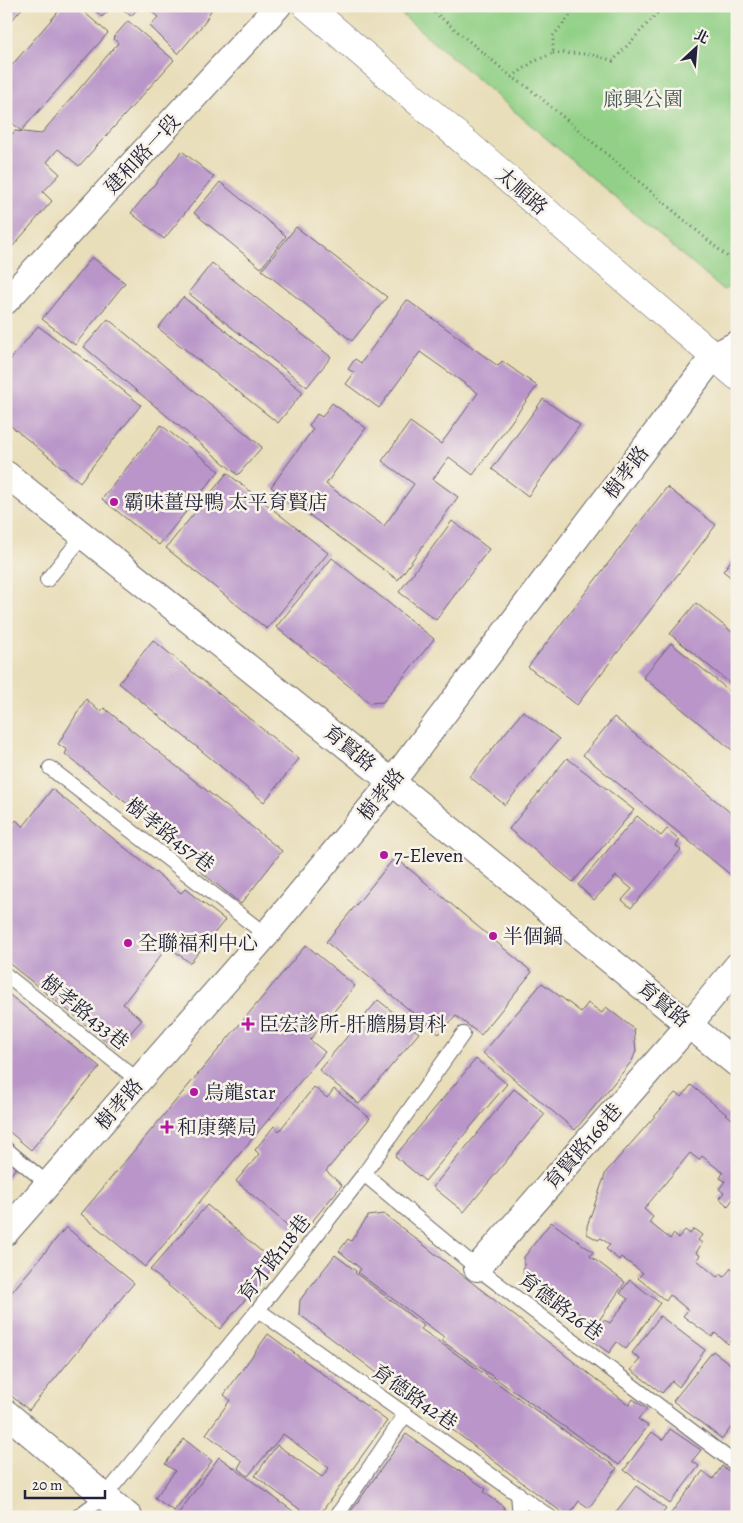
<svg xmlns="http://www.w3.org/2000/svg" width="743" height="1523" font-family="Alegreya,'Noto Serif TC',serif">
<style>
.green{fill:#91d086;stroke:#5a7960}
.building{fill:#b995c9}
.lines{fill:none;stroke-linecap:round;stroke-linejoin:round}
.lane-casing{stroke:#686467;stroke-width:16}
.street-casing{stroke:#686467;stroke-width:28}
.secondary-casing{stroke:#686467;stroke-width:29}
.path{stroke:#686467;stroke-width:3;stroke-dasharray:1 4;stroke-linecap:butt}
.lane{stroke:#fff;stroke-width:14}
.street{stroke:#fff;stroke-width:26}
.secondary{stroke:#fff;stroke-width:28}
.poi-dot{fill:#b5179e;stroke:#f7f3e8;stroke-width:2}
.labels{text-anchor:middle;stroke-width:5;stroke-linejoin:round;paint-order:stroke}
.park-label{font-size:20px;fill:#435652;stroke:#f7f3e8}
.street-label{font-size:20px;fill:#22223b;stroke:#f7f3e8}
.poi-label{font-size:20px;fill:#22223b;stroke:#f7f3e8;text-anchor:start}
</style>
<rect width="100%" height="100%" fill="#f7f3e8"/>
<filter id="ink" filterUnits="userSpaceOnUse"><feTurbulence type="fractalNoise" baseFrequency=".02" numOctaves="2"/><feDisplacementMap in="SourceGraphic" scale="10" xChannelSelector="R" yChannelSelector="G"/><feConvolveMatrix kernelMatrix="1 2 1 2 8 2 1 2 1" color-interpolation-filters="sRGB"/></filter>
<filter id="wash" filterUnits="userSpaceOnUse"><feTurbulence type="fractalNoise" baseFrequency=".0096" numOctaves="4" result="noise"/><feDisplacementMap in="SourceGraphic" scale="20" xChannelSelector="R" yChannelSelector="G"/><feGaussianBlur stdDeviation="1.12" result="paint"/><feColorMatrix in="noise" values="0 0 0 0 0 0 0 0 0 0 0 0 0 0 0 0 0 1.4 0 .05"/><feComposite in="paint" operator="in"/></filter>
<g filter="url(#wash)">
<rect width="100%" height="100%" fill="#e9deba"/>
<polygon class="green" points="392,6 737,6 737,283 723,290"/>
<g id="blocks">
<g class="building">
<polygon points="6,6 24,6 6,27"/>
<polygon points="63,6 77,6 108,33 21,131 6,117 6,72"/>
<polygon points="90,6 113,6 102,17"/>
<polygon points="119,6 140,6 131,16"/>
<polygon points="145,6 213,6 205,22 178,54 150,26 158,17"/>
<polygon points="128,21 174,60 79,166 58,149 47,162 60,174 43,192 52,201 6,254 6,155 11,151 6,146 6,140 15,131 41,134 118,43 113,38"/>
<polygon points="182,151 214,177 164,239 131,213"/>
<polygon points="220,182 286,236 261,268 194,213"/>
<polygon points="296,227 387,297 352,341 262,270"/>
<polygon points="92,257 125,283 75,345 42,319"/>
<polygon points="212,263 331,357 307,387 188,293"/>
<polygon points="183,297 303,392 278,423 158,328"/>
<polygon points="407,300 498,366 502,361 537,386 473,475 449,457 433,479 458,497 398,580 271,487 313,429 309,425 317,414 322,417 332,403 366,428 326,484 384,526 414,484 382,461 410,422 441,444 478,393 420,352 379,408 346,384 354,373 348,369 355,359 361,363"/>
<polygon points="108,319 262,447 238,475 84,347"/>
<polygon points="38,326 87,361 141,405 80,482 6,422 6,365"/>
<polygon points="543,399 580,425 528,496 492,469"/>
<polygon points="161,425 219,471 159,545 102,499"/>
<polygon points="227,473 328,553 267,629 166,548"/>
<polygon points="667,487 716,525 577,705 528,667"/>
<polygon points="452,521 489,549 436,620 399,592"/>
<polygon points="737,553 737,582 723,571"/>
<polygon points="332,558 434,639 383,702 370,703 276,627"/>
<polygon points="696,603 737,636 737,689 670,634"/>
<polygon points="153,640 299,759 264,802 119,683"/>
<polygon points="671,643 737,697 737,754 643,677"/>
<polygon points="86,699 100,712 104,708 282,851 241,904 200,871 204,865 65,754 67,750 58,744"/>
<polygon points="523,711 559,739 505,805 470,777"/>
<polygon points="614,717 737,818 737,880 583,755"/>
<polygon points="567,758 634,810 573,882 509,829"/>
<polygon points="52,789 181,893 185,889 225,920 190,963 168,946 123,1004 142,1020 116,1049 6,961 6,833 16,820 23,827"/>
<polygon points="637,816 661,836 667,829 680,840 676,846 681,850 631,908 622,900 632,889 616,876 594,900 578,885"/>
<polygon points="395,857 532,972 481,1035 456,1016 439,1034 326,942"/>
<polygon points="306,945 355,986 310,1040 325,1052 145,1267 81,1214"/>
<polygon points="542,983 581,1012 588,1003 602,1013 606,1007 634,1029 636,1051 632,1061 575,1130 483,1053"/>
<polygon points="6,992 100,1067 31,1150 6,1129"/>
<polygon points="378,1000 419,1033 359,1104 319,1070"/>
<polygon points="476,1059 507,1084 425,1181 395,1156"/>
<polygon points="691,1085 737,1123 737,1202 733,1199 728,1206 719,1198 724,1193 719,1189 725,1181 720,1178 723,1173 702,1156 699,1160 690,1153 644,1209 653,1217 649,1222 670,1239 673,1234 678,1238 685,1230 690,1234 694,1229 702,1235 698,1240 702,1243 696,1253 700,1255 697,1260 717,1277 721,1274 724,1277 731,1268 737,1273 737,1334 728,1344 715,1333 712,1337 683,1316 688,1310 670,1295 666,1301 638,1278 643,1273 621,1257 619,1260 606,1249 610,1245 601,1238 598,1240 587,1234 587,1226 606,1172 675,1093 682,1097"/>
<polygon points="314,1087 327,1098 334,1089 370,1118 326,1171 342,1185 300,1236 236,1181 259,1154 255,1150 274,1126 279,1131"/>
<polygon points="514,1089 545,1114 464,1212 433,1187"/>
<polygon points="6,1158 17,1167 6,1180"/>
<polygon points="207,1205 276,1264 220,1329 150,1270"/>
<polygon points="384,1214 629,1405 633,1399 647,1409 638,1419 648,1426 619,1465 442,1341 444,1337 358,1273 361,1269 339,1251 348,1239 351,1241 368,1216"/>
<polygon points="551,1222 593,1252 590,1256 625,1282 596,1325 563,1303 560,1305 531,1284 524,1272 524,1257"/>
<polygon points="66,1227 134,1283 29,1410 6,1392 6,1299"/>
<polygon points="335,1255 356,1271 355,1273 424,1326 421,1329 617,1468 589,1508 579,1501 568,1517 299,1314 300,1300"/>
<polygon points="630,1280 660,1303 626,1349 617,1342 609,1353 590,1339 604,1320 610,1323 628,1299 620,1293"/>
<polygon points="660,1316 705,1350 679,1387 672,1381 662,1393 631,1370 640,1359 632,1353"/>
<polygon points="268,1334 387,1421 318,1517 310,1517 255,1476 277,1445 322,1477 329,1468 283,1434 248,1476 238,1468 242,1461 206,1434 230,1400 224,1395"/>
<polygon points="713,1351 737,1369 737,1420 722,1439 673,1401"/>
<polygon points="670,1429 701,1450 692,1461 699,1466 670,1504 624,1470 652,1432 663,1440"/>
<polygon points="406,1434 486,1489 484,1492 503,1506 507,1517 347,1517"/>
<polygon points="184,1439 212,1461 174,1511 155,1498 175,1471 165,1464"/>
<polygon points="219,1457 301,1517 176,1517"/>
<polygon points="722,1466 737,1477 737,1517 668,1517 703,1471 713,1479"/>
<polygon points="636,1486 666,1509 660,1517 612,1517"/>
</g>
</g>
</g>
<g filter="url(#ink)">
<use href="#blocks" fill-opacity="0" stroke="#686467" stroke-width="1"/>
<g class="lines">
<defs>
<g id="lane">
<polyline points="47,580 83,536"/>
<polyline points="50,768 266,935"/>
<polyline points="6,975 139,1081"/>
<polyline points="6,1149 49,1185"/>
<polyline points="364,1174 477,1268 737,1465"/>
<polyline points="258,1310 550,1517"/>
<polyline points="518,1493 520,1517"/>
<polyline points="77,1517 104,1497 258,1310 364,1174 463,1034"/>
<polyline points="336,1517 405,1415"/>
</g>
<g id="street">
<polyline points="6,301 278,6"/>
<polyline points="6,474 392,782 737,1064"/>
<polyline points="6,1232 266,935 392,782 714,356 737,344"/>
<polyline points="477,1268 689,1025 737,966"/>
<polyline points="6,1413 129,1517"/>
</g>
<polyline id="secondary" points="307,6 737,376"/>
</defs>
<use href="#lane" class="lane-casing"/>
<use href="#street" class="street-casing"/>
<use href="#secondary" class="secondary-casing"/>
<g class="path">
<polyline points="427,6 512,77 529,88 729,258 737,255"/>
<path d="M553 53C574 53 593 53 613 61L664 6"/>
<polyline points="512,77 533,62 553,53 553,36 578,6"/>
</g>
<use href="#lane" class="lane"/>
<use href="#street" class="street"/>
<use href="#secondary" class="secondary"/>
</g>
</g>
<g class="poi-dot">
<circle cx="114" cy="502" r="5"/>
<circle cx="384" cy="855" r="5"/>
<circle cx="493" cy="936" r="5"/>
<circle cx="128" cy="943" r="5"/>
<path d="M245.5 1016.5h5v5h5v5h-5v5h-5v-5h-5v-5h5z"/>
<circle cx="194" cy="1092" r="5"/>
<path d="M164.5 1119.5h5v5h5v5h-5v5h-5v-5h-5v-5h5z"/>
</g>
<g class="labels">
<g class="park-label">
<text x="643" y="106">廊興公園</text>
</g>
<g class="street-label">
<text transform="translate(142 154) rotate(-47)" y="7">建和路一段</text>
<text transform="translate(522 191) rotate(41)" y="7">太順路</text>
<text transform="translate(626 472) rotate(-53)" y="7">樹孝路</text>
<text transform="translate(350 748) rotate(39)" y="7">育賢路</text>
<text transform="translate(381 794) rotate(-51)" y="7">樹孝路</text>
<text transform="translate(170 835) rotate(38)" y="7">樹孝路457巷</text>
<text transform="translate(664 1004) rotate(39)" y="7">育賢路</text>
<text transform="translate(85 1012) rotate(39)" y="7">樹孝路433巷</text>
<text transform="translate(119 1104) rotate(-49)" y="7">樹孝路</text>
<text transform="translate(583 1146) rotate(-49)" y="7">育賢路168巷</text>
<text transform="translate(274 1258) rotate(-52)" y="7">育才路118巷</text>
<text transform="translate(561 1306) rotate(37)" y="7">育德路26巷</text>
<text transform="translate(415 1397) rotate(35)" y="7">育德路42巷</text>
</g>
<g class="poi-label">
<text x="124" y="509">霸味薑母鴨 太平育賢店</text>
<text x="394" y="862">7-Eleven</text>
<text x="503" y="943">半個鍋</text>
<text x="138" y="950">全聯福利中心</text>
<text x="259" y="1031">臣宏診所-肝膽腸胃科</text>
<text x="204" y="1099">烏龍star</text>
<text x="177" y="1134">和康藥局</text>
</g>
</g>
<rect width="743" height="1523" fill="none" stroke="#f7f3e8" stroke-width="25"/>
<g transform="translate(696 48) rotate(26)" stroke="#f7f3e8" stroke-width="4" paint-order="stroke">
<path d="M0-4L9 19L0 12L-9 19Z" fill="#22223b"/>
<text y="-8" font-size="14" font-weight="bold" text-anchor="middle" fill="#22223b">北</text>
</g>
<path d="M25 1490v8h80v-8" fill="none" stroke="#22223b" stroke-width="2.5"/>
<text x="32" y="1490" font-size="15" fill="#22223b" stroke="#f7f3e8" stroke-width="4" paint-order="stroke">20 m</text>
</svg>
